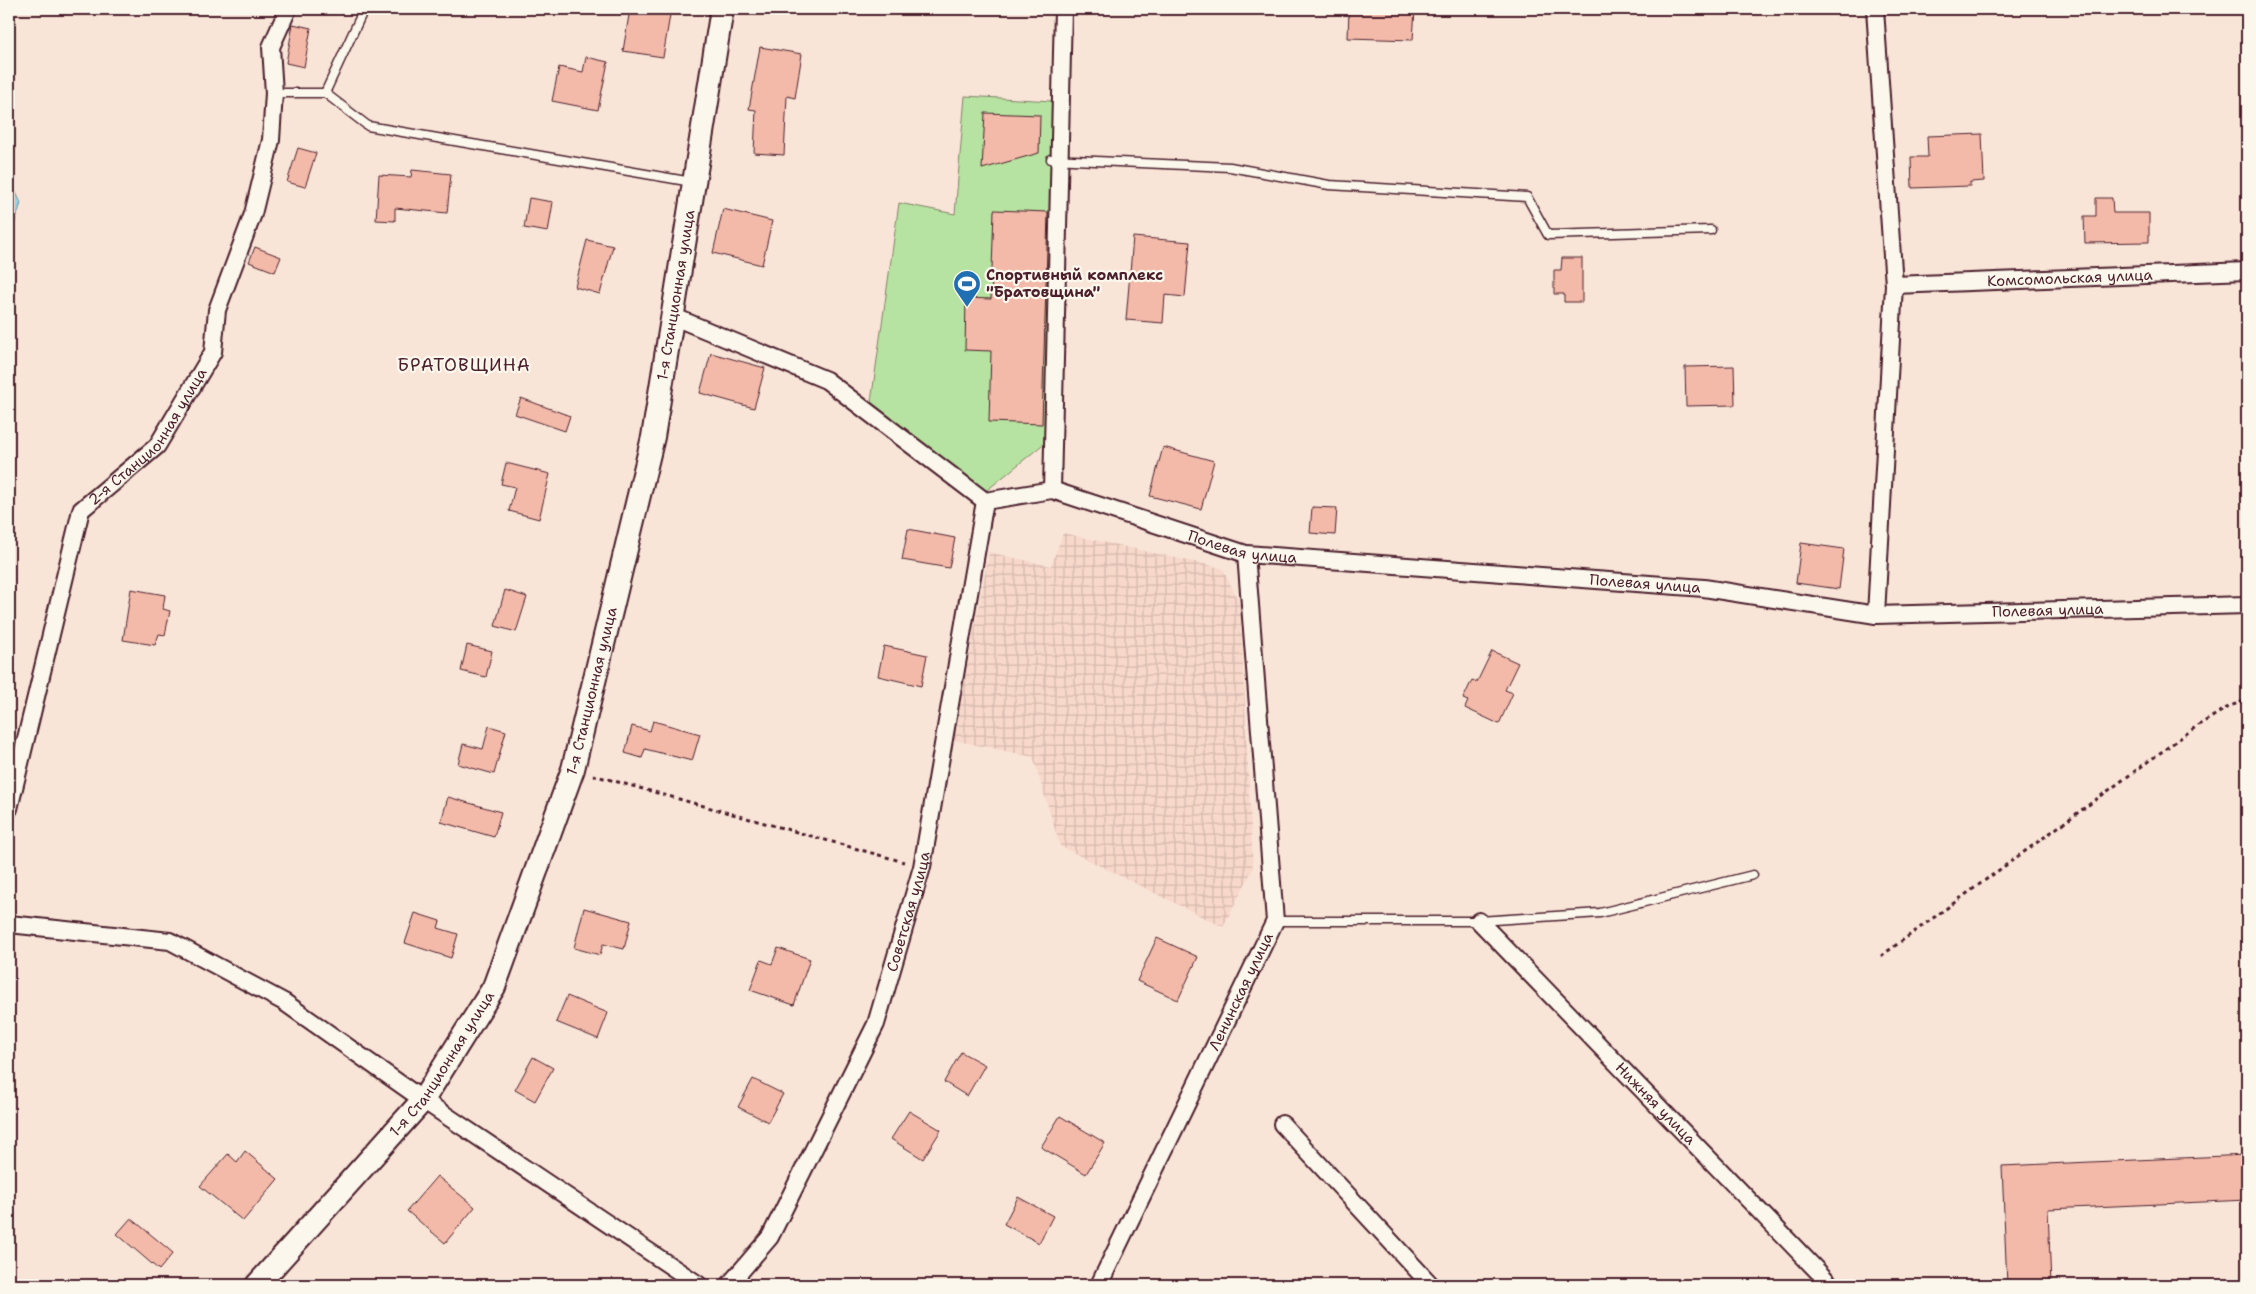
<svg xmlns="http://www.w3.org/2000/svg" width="2256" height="1294" font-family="'Shantell Sans',sans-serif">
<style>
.industrial{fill:url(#industrial-grid)}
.green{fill:#b6e3a1;stroke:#808166}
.water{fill:url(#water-ripples);stroke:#7390a1}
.building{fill:#f3baaa;stroke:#4a1f2b}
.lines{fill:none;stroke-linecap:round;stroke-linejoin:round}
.service-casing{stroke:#4a1f2b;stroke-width:11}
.minor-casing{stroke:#4a1f2b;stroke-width:20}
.secondary-casing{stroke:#4a1f2b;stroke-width:26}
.path{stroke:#4a1f2b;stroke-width:3;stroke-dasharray:4 4;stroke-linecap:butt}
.service{stroke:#fbf7ec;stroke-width:8}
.minor{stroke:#fbf7ec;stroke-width:16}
.secondary{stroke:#fbf7ec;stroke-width:22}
.labels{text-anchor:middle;stroke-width:4.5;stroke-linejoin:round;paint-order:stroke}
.poi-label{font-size:15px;font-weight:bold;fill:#4a1f2b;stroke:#fbf7ec;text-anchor:start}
.street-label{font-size:15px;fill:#4a1f2b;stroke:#fbf7ec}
.quarter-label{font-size:18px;letter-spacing:1px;fill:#4a1f2b;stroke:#fbf7ec}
</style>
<defs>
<pattern id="industrial-grid" width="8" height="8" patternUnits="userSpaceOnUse" patternTransform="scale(1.25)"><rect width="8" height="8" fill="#f7d8ca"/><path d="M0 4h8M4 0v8" fill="none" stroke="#d5b9ae"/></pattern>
<pattern id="water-ripples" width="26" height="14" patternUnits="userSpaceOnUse" patternTransform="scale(1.25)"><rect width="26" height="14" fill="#8fdbef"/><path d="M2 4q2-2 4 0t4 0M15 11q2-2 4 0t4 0" fill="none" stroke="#7dbccd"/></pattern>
</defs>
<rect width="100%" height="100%" fill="#f9e5d8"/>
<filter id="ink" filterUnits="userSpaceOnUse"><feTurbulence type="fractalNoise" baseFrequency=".02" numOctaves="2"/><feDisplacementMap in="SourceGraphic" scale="10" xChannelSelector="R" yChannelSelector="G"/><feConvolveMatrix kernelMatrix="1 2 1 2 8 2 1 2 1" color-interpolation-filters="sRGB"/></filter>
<g filter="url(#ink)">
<polygon class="industrial" points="1063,533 1222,568 1240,604 1253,869 1223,927 1060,846 1033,757 953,740 989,552 1051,566"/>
<polygon class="green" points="965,96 1052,101 1047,441 986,491 871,402 899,203 955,214"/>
<polygon class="water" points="9,178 21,203 11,234 9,276"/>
<g class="building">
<polygon points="630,9 671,9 663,57 623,51"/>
<polygon points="1349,9 1415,9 1413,40 1348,38"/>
<polygon points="293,24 311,28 304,67 286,63"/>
<polygon points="760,47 802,54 795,98 787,96 784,155 754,153 756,110 749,109"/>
<polygon points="586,57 608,62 598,110 552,101 559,67 583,72"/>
<polygon points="985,113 1040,115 1039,153 982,169"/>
<polygon points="1982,134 1984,181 1970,182 1970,186 1912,188 1911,157 1928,157 1927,136"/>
<polygon points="298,148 316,153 305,187 287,182"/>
<polygon points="412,170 451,174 447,213 395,208 395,221 376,220 379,175 411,177"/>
<polygon points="529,198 553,202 548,232 524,228"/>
<polygon points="2096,198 2112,198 2113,213 2149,213 2149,242 2085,243 2084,216 2096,216"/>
<polygon points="723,209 772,221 762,265 713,253"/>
<polygon points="994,210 1048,212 1042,424 989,422 991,351 965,350 966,298 991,299"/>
<polygon points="1133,237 1190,242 1185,297 1165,295 1163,323 1126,320"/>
<polygon points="587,240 613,246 600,294 575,287"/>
<polygon points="255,247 281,257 275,272 249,262"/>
<polygon points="1562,258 1582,258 1582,302 1564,302 1564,294 1554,294 1554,270 1561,270"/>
<polygon points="711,353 765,368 754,408 700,393"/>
<polygon points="1734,366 1735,405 1686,406 1685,367"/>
<polygon points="521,398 570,416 565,431 515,414"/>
<polygon points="1163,447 1214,461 1201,509 1150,496"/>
<polygon points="506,463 550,474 539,519 509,511 515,487 501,484"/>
<polygon points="1312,507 1337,508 1335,535 1310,533"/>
<polygon points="908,529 955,538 949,568 902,560"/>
<polygon points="1801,543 1844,549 1839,589 1796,583"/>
<polygon points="131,589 165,595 163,609 170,611 165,635 159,634 155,645 123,640"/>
<polygon points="505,590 527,597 516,632 495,626"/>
<polygon points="467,645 492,651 486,677 461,671"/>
<polygon points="884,646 927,655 921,686 878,676"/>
<polygon points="1492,651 1518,663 1505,690 1513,693 1499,724 1465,708 1468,701 1463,699 1472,680 1477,682"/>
<polygon points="653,721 700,734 692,761 645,749 642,758 625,753 632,726 650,731"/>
<polygon points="489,726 506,731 494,774 458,764 463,744 483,749"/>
<polygon points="448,797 501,812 494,837 441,822"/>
<polygon points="584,908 631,921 624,949 603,944 600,955 574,948"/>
<polygon points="415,913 440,921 438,928 458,934 451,958 405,943"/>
<polygon points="1157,938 1198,957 1178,1000 1137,981"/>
<polygon points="778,948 810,959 794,1005 750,990 761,960 772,964"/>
<polygon points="567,996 608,1013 598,1039 556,1022"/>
<polygon points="961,1052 985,1065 967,1096 944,1082"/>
<polygon points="533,1057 553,1068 535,1101 515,1090"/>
<polygon points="753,1079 783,1094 768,1122 738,1107"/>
<polygon points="909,1111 941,1130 923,1159 891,1139"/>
<polygon points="1060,1116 1105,1143 1086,1174 1041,1147"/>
<polygon points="245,1151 278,1179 243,1221 200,1186 228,1154 237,1162"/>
<polygon points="2247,1155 2247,1200 2048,1209 2051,1285 2007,1285 2002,1166"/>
<polygon points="437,1176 475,1207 445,1243 407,1211"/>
<polygon points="1018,1197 1053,1216 1039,1243 1004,1224"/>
<polygon points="131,1218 173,1253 159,1270 117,1234"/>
</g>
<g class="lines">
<defs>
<g id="service">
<polyline points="274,93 325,93 368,126 692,182"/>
<polyline points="325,93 364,9"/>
<polyline points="1051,159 1230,167 1329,185 1527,197 1548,235 1711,230"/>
<polyline points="1275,921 1479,921 1600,913 1753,875"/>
</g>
<g id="minor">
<polyline points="1875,9 1894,285 1876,615"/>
<path id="s1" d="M1894 285 2247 271"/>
<path id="s2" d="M672 316 826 380 985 501 1052 490 1246 554 1704 588 1876 615 2247 605"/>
<polyline points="1052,490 1063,9"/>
<path id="s3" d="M9 809 81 510 157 446 213 352 217 310 253 214 271 140 274 93 271 47 288 9"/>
<path id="s4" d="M1479 921 1831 1285"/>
<polyline points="9,924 170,941 284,1002 423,1100 699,1285"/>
<polyline points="1282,1124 1431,1285"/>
<path id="s5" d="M729 1285 770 1237 876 1024 922 867 985 501"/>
<path id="s6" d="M1099 1285 1275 921 1246 554"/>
</g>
<g id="secondary">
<path id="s7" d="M257 1285 423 1100 494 987 573 769 653 437 722 9"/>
</g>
</defs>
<use href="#service" class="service-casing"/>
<use href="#minor" class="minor-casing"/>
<use href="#secondary" class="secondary-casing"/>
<g class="path">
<polyline points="593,775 904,862"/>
<polyline points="1881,956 2197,726 2230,706 2247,700"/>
</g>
<use href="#service" class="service"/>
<use href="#minor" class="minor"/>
<use href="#secondary" class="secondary"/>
</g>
</g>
<defs>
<symbol id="stadium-pin" viewBox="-11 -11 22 30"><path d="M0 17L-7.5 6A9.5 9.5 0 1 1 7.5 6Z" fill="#1f6fb2" stroke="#fbf7ec"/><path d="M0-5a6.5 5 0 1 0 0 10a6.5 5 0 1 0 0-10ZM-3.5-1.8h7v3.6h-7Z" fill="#fff"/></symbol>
</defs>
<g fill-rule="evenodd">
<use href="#stadium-pin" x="951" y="268" width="32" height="43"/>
</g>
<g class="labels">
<g class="poi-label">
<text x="986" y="280">Спортивный комплекс<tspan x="986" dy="17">"Братовщина"</tspan></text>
</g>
<g class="street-label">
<text dy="5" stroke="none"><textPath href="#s1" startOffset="176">Комсомольская улица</textPath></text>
<text dy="5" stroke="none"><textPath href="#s7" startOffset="1099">1-я Станционная улица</textPath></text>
<text dy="5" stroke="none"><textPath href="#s3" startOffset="408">2-я Станционная улица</textPath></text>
<text dy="5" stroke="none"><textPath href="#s2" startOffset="634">Полевая улица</textPath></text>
<text dy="5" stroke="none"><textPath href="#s2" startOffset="1039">Полевая улица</textPath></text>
<text dy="5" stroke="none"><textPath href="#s2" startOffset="1444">Полевая улица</textPath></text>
<text dy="5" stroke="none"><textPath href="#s7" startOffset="694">1-я Станционная улица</textPath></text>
<text dy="5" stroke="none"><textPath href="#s5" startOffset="418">Советская улица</textPath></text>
<text dy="5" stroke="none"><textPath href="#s6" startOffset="326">Ленинская улица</textPath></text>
<text dy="5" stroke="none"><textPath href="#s7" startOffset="289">1-я Станционная улица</textPath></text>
<text dy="5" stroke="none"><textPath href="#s4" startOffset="254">Нижняя улица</textPath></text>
</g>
<g class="quarter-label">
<text x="464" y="371">БРАТОВЩИНА</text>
</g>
</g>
<rect width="2256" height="1294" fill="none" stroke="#fbf7ec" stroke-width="30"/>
<rect x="15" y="15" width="2226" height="1264" fill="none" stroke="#4a1f2b" stroke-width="2" filter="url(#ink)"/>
</svg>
